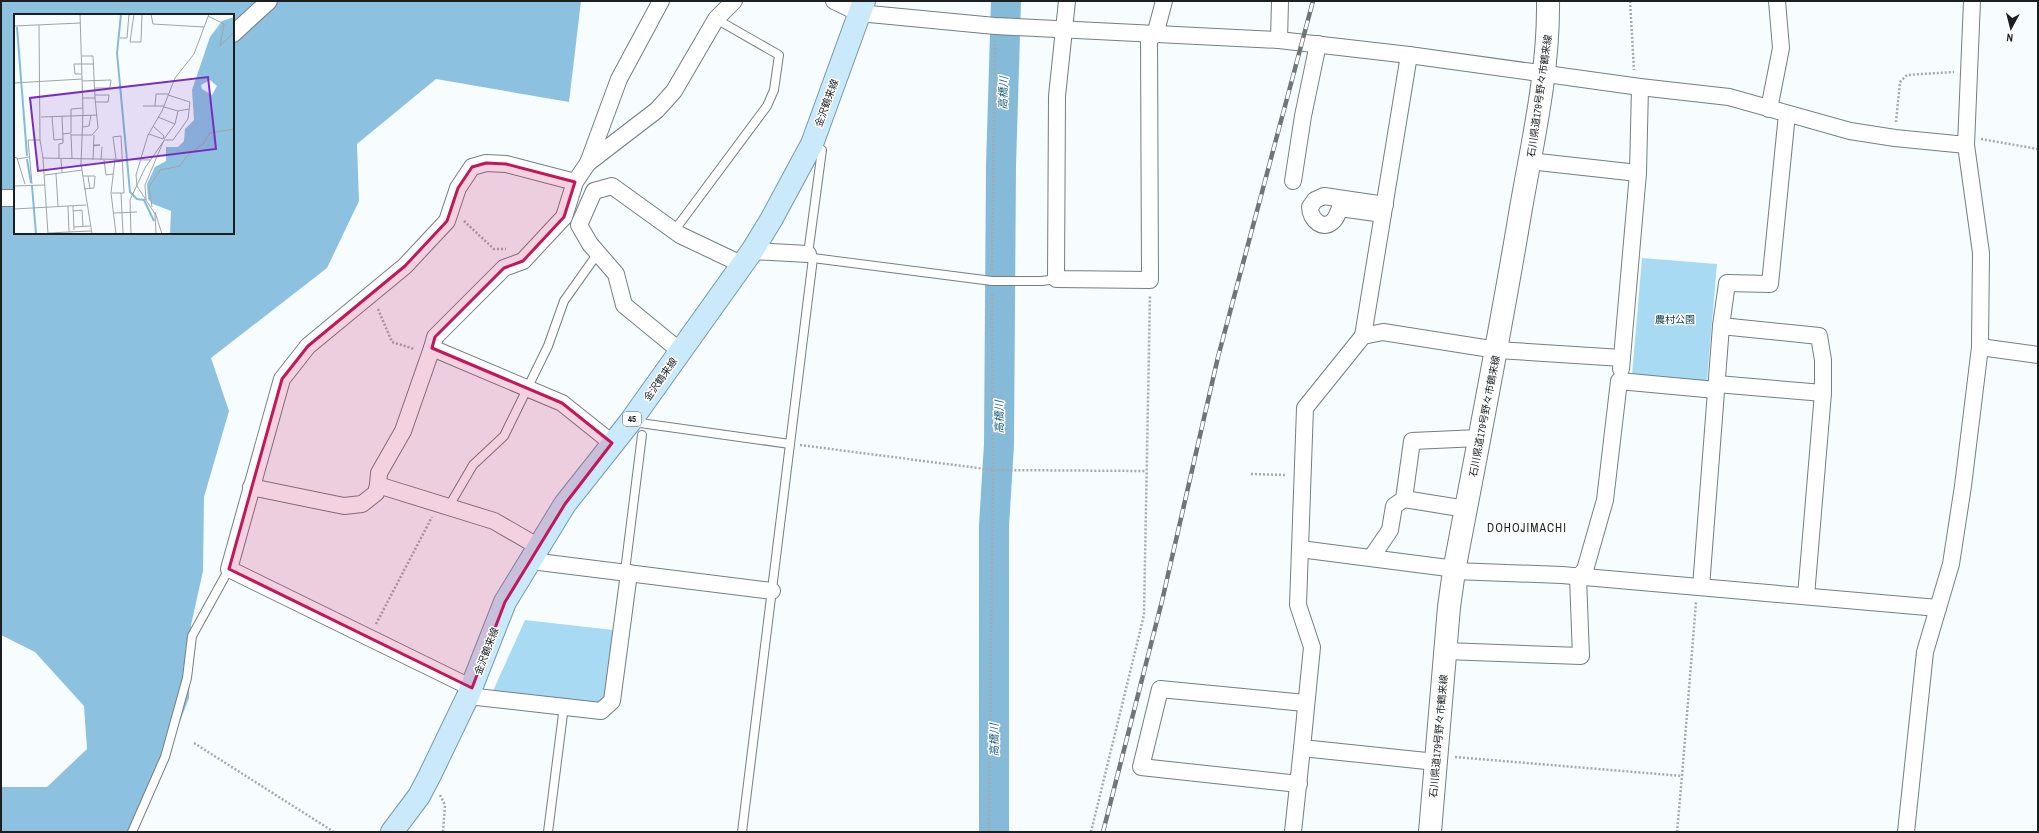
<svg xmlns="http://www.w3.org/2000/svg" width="2039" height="833" font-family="'Archivo Narrow','Noto Sans JP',sans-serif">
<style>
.green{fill:#a9daf4}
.forest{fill:#8cc2df;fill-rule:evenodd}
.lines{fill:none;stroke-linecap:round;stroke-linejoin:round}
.river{stroke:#85bbd8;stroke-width:30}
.service-casing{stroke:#747e84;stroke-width:10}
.minor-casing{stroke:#747e84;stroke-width:18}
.secondary-casing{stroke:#747e84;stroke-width:24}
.primary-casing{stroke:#7699ac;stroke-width:24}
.path{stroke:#a5aaad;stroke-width:2.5;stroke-dasharray:2 2;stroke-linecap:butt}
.service{stroke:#fff;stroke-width:8}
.minor{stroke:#fff;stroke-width:16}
.secondary{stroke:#fff;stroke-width:22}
.primary{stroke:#cae9fa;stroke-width:22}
.rail-casing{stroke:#707578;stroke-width:4.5}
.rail{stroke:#fff;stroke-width:3;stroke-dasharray:9;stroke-linecap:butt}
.marked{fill:#c2185b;fill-opacity:0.2;stroke:#c2185b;stroke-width:3;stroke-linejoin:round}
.labels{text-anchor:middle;stroke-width:3;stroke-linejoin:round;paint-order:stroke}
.shield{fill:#fff;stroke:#5f6264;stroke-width:1}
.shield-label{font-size:9px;font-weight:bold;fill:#1b1f22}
.street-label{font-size:10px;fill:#1b1f22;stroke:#fff}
.park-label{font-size:10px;fill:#09384c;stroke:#fff}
.water-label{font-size:11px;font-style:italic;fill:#1c5d7a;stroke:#fff}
.quarter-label{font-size:12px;letter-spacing:1px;fill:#1b1f22;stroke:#fff}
.inset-river{fill:none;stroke:#85bbd8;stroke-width:2}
.inset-road{fill:none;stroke:#9fa4a7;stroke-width:1}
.view{fill:#7b2cbf;fill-opacity:0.15;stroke:#7b2cbf;stroke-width:2}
.inset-edge{fill:none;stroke:#1b1f22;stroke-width:2}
</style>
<rect width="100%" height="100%" fill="#f7fcff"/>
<g class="green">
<polygon points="1642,258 1717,264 1707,381 1632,375"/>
<polygon points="525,620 613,630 606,697 597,704 493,691"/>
</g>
<path class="forest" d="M1 1H581L569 102 436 79 357 144 359 201 327 268 211 358 229 411 204 497 203 571 191 625 189 698 162 768 132 832H1V787H47L87 749 84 706 35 652 1 635ZM15 15H233V233H15Z"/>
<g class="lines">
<polyline class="river" points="994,832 994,526 999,444 1001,166 1006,1"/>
<defs>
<g id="service">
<polyline points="674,231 767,106 774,90 779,55 716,19"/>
<polyline points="813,258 992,281 1042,281 1056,279"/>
<polyline points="633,422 790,444"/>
<polyline points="449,506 473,465 504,436 548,346 564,301 598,253"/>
<polyline points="625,571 642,435"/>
<polyline points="132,832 165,757 187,678 192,636 229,569"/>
<polyline points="548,832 564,706"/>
<polyline points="742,832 813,258 808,254 822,150 812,144"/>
</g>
<g id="minor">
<polyline points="834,1 859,13 995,26 1279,40 1409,55 1640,87 1729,97 1850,131 1895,138 1966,145 1972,1"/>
<polyline points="1067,1 1057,96 1056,279 1150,280 1149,35"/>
<polyline points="233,34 269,1"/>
<polyline points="1155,35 1164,1"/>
<polyline points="1279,40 1280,1"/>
<polyline points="1769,109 1781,48 1777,1"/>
<polyline points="1529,161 1638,173"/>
<polyline points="588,163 657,110 674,91 716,19 734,1"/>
<polyline points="1293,181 1303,116 1318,44"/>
<polyline points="1,198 15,198"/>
<path d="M1383 214 1340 208C1338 212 1337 217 1334 220 1324 232 1310 220 1310 207L1315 200 1324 196 1385 205"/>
<polyline points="752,251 808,254"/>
<polyline points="1721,326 1727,283 1770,284 1787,114"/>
<polyline points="1363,336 1409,55"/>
<polyline points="1980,347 2038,355"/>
<polyline points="432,348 435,337 504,268 523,261 564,217 575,182"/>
<polyline points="680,351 624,305 616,274 590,244 579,225 594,191 612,186 680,235 741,264"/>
<polyline points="1621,369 1638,173 1640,87"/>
<polyline points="1717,384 1823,393"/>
<polyline points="378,485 379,473 403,431 432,348 562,403 612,443"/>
<polyline points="251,487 344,506 362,504 376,493 378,485 494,521 539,547"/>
<polyline points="1404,499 1466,509"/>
<polyline points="1300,549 1448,568 1454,571 1562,575 1938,608"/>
<polyline points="1371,558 1390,530 1394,506 1404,499 1412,441 1479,438"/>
<polyline points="531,561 772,591"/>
<polyline points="1701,587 1721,326 1819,336 1823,360 1823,393 1806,596"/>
<polyline points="1445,651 1581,656 1578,577 1585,570 1605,500 1619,381 1716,390"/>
<polyline points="472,688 229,569 282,379 308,346 405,266 447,221 458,188 472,167 486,163 506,164 575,182 588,163 619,79 661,1"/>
<polyline points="468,696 601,711 612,701 629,573"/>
<polyline points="1436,762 1302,748 1312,647 1298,605 1305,408 1363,336 1383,332 1497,350 1622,358"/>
<polyline points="1299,784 1141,767 1160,689 1305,703"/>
<polyline points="1293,832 1302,748"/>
<polyline points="1906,832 1925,652 1951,564 1963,486 1980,347 1981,253 1966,145"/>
</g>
<path id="secondary" d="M1430 832 1449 607 1454 571C1477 450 1501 329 1521 208 1533 140 1549 70 1548 1"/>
<polyline id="primary" points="392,832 419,796 430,775 468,696 505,602 565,504 630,422 752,251 771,220 812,144 864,1"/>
</defs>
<use href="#service" class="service-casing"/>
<use href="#minor" class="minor-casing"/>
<use href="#secondary" class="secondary-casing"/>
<use href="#primary" class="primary-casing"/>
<g class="path">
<polyline points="1630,1 1634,70"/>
<polyline points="1896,122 1900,82 1907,75 1954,72"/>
<polyline points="1981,139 2038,149"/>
<polyline points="464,221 494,249 506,249"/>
<polyline points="992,270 995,41"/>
<polyline points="378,309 392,342 414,349"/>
<polyline points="800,445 993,470 1146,471"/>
<polyline points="1251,474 1286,475"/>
<polyline points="376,624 432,517"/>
<polyline points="194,743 334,832"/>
<polyline points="1455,757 1682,776 1696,602"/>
<polyline points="440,795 445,805 443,832"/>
<polyline points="989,832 993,470 992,293"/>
<polyline points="1091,832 1144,615 1150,295"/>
<polyline points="1677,832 1682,776"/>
</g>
<use href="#service" class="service"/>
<use href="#minor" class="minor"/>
<use href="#secondary" class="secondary"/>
<use href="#primary" class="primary"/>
<defs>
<polyline id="rail" points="1103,832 1162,601 1218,357 1313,1"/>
</defs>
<use href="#rail" class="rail-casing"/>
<use href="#rail" class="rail"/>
</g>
<path class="marked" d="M486 163 506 164 575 182 564 217 523 261 504 268 435 337 432 348 562 403 612 443 565 504 505 602 472 688 229 569 282 379 308 346 405 266 447 221 458 188 472 167Z"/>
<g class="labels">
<rect class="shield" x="623" y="412" width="18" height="14" rx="3"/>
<g class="shield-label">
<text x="632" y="422">45</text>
</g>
<g class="street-label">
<text transform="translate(1539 96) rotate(-82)" y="4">石川県道179号野々市鶴来線</text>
<text transform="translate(826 103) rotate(-70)" y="4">金沢鶴来線</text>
<text transform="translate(660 379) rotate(-55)" y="4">金沢鶴来線</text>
<text transform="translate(1484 416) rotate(-79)" y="4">石川県道179号野々市鶴来線</text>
<text transform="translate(486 651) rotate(-69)" y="4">金沢鶴来線</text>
<text transform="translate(1438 736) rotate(-85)" y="4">石川県道179号野々市鶴来線</text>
</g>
<g class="park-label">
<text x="1675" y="323">農村公園</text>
</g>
<g class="water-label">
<text transform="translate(1003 93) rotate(-88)" y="4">高橋川</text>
<text transform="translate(999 417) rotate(-90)" y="4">高橋川</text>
<text transform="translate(994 740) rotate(-90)" y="4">高橋川</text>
</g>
<g class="quarter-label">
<text x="1527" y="532">DOHOJIMACHI</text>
</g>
</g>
<g transform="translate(14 14)">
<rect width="220" height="220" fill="#f7fcff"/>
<path d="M220 3V220H156L157 197 139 190 134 185 133 170 141 153 152 147V133H164L170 127 171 115 180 106 178 76 196 23 208 7ZM196 66 203 72 198 81 188 75 187 71Z" fill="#8cc2df" fill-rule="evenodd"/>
<path class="inset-river" d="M107 0 103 39 116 178 123 185 130 186 140 207M3 13 13 142M13 145 17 169M18 172 22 220"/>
<path class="inset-road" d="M66 0 69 98 67 150 78 220M120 0 116 28H127L128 0M137 0 139 10 190 13M194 2 210 10 206 32 220 18M25 11 26 126 29 144M0 12 66 9M106 24H113L115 0M68 42H79L81 84M68 60H61L60 50H80M68 67 97 66 96 74H81M0 69 68 65M81 81H95L94 88H81M129 92H150M141 92 142 80H154M150 93 164 97 175 95M27 103 83 101M38 103 40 126 49 125 48 102M144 103 161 110 164 97M69 113 75 112 77 101M48 120 57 119V95L69 94M57 120 58 145M135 120 149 125 150 122 139 112M57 121H78L84 114 81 84H69M150 125 161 110M79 132 86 131H79M0 143 3 144 11 170M3 145 15 143M45 145V130L49 129V125M47 145 48 158M101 145 97 179 102 220M79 146 80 121M87 146 88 133M90 146 92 161 99 160M42 160 44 192M31 161 68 156M69 162H81L80 174 70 175M74 162 76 175M18 170 14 126H26M0 172 31 171M98 179H110L107 122 99 123 102 145M107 179 109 220M132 186 131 171 150 126H159L174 105 176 88 154 81M54 192 55 218M59 192 60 216M138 193 135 173 146 156 166 152 172 143 189 130 196 119 220 115M0 195 72 191M59 197 68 196 69 213M141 198 148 220M100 199 123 198M60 213 76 212M34 219 77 217M34 220 29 144 137 146M117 220 116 186 131 154 149 128M142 220 141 200 123 172 122 161 134 121 148 97 161 64 180 40 195 0"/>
<path class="view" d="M194 63 202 135 24 157 16 84Z"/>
<rect width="220" height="220" class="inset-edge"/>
</g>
<rect width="2039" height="833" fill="none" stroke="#1b1f22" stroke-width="4"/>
<g transform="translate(2011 28) rotate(187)" stroke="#ffffff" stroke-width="3" paint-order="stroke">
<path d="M0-3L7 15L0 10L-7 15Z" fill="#1b1f22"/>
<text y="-6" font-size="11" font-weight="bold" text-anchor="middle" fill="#1b1f22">N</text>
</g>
</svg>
